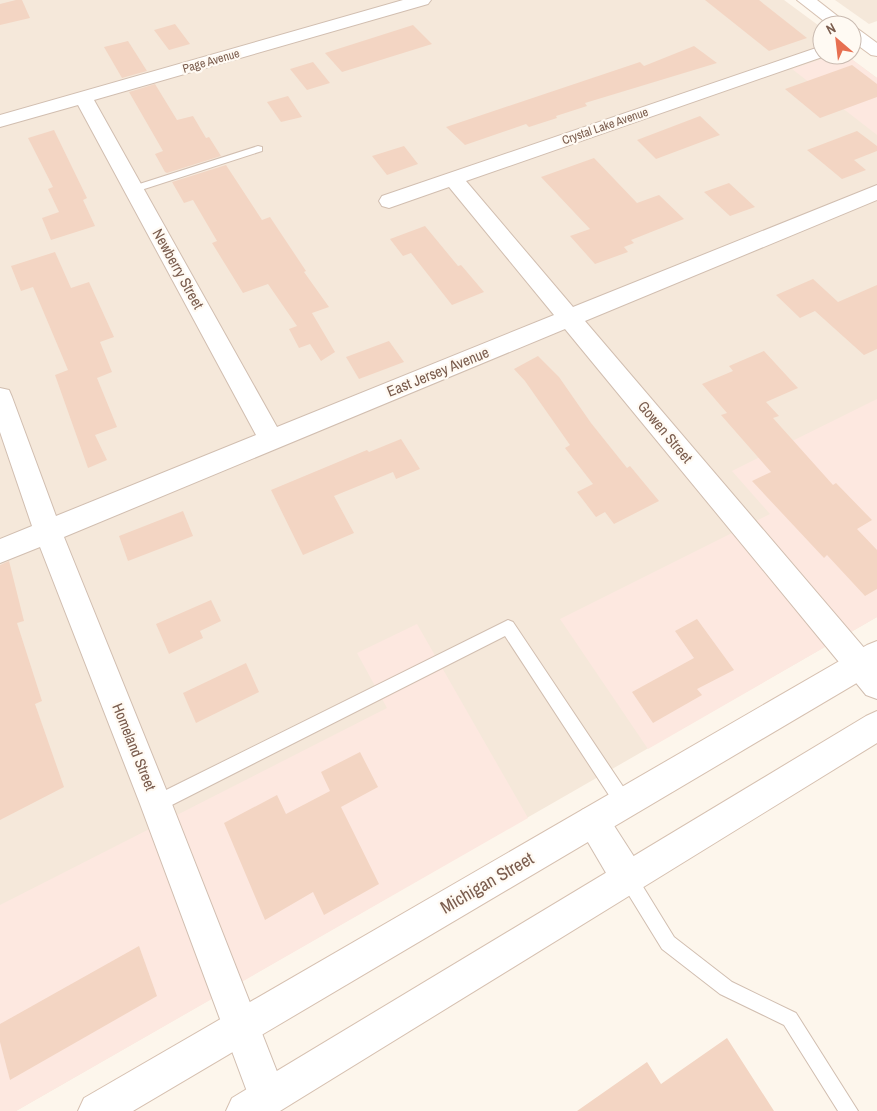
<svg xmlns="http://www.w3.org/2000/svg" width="877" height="1111" font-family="'Archivo Narrow',sans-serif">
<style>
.residential{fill:#f5e8da}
.commercial{fill:#fde8e0}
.building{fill:#f3d5c3}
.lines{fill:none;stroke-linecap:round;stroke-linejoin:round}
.lane-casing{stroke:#d1beb0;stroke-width:2}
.street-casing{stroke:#d1beb0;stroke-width:2}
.secondary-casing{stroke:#d6c0b0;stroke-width:2}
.lane{fill:#fff;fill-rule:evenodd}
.street{fill:#fff;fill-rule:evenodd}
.secondary{fill:#fff;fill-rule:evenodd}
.labels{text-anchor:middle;stroke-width:4.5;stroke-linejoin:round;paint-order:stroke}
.far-street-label{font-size:12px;fill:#7a5c4d;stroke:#fffaf3}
.street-label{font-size:15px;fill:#7a5c4d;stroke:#fffaf3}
.near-street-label{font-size:18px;fill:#7a5c4d;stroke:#fffaf3}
</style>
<rect width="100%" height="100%" fill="#fdf6ec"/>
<g class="residential">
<polygon points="0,0 784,0 822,28 822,55 846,55 877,78 877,617 16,1111 0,1111"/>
<polygon points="835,0 877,0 877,21 869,24"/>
</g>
<g class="commercial">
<polygon points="834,55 846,55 877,78 877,135 792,69"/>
<polygon points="877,399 877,617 648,749 560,619 770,514 732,471"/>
<polygon points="417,624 528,818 16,1111 0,1111 0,905 387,708 357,653"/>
</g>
<g class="building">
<polygon points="16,0 22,0 30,18 0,25 0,4"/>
<polygon points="705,0 759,0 807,38 769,51"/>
<polygon points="175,24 190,44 169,50 154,30"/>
<polygon points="413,25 432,44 342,72 325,53"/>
<polygon points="128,41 147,71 122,78 104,47"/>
<polygon points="694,46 717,63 585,103 587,106 556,116 557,118 529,127 526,124 465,145 446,127 640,62 644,66"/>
<polygon points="313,62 330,83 307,90 290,69"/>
<polygon points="852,65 877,84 877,97 820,118 785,89"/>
<polygon points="155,84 177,120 193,116 206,138 209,137 221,156 167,173 165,172 155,154 163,151 129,92"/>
<polygon points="288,96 302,117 281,122 267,102"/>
<polygon points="700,116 720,135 656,159 637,140"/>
<polygon points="54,130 87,198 83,200 95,226 51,240 42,218 59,212 48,189 53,187 28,138"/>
<polygon points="857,131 877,146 877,151 854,160 866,170 842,179 807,150"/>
<polygon points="404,146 418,164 387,175 372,156"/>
<polygon points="594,158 637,203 659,195 684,219 631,240 634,243 624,247 628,252 595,264 570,236 590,229 541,177"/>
<polygon points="226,165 262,220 270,217 306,271 304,272 329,307 312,313 335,352 321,361 310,344 299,348 289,329 297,326 268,284 243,293 212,243 217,241 193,200 184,203 172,182"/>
<polygon points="729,183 755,207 730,216 704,192"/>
<polygon points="425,226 458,266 461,265 484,292 452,305 411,253 403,256 390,239"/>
<polygon points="55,252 71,288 89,282 114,337 100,342 112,372 97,378 117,427 95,435 107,460 88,468 55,375 68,370 33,287 21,291 11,266"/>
<polygon points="813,279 838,302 877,285 877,349 864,355 815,311 800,318 776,295"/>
<polygon points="389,341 404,362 359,379 346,357"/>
<polygon points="764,351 798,388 766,402 779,416 773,418 833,485 836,483 872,520 857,529 877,550 877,589 865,596 827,555 824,558 752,481 771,472 721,415 727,413 702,384 733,371 729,366"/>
<polygon points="538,356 559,377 591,423 627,468 630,466 659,501 614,524 605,512 596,517 577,492 593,484 565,448 570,445 525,381 514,369"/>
<polygon points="401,439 420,469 396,479 393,472 334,496 354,533 303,555 271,490 367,450 369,452"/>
<polygon points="183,511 193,536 128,561 119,536"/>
<polygon points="9,561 24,621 17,623 42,701 35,704 64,787 0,820 0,565"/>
<polygon points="211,600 221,621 200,631 203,638 169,654 156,624"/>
<polygon points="697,619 734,670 697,689 702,695 653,723 632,692 694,658 675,631"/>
<polygon points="246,663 259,692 196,723 183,693"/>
<polygon points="360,752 378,787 341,807 379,884 324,915 313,892 265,920 224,823 277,795 286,814 330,791 321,772"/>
<polygon points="139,946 157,996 10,1080 0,1042 0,1024"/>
<polygon points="727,1038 774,1111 577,1111 647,1062 661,1084"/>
</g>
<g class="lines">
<defs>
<g id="lane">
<polygon points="258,146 262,147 262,151 138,191 130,191 129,189 130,187"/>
<polygon points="508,620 513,622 630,797 632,803 630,809 624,811 618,809 505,636 162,810 156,812 150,810 148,804 150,798"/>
<polygon points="628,870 634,872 674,937 732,982 796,1013 858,1111 838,1111 784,1025 720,994 662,949 622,884 620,878 622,872"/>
</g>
<g id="street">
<polygon points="403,0 431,0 428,4 94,100 277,427 554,315 449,187 389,208 382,206 379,201 382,196 822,46 822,55 828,55 466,181 573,307 877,185 877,200 585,321 877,663 877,699 866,695 565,329 64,537 172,804 287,1097 281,1110 256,1111 249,1097 140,804 40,547 0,563 0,539 32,526 0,432 0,388 9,390 12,397 56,516 256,435 78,105 0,127 0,115"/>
<polygon points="593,805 604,810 640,866 645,878 640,890 628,895 616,890 582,832 577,821 582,810"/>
</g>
<g id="secondary">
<polygon points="797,0 817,0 849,25 829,25"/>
<polygon points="852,28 858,29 877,43 877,56 871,55 852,41"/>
<polygon points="877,641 877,671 133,1111 78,1111 84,1098 867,645"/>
<polygon points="877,711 877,743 280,1111 226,1111 232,1098 866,716"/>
</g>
</defs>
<use href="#lane" class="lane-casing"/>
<use href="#street" class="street-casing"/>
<use href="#secondary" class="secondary-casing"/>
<use href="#lane" class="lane"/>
<use href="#street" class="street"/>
<use href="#secondary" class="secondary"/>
</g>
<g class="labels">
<g class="far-street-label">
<text transform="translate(211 61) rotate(-16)" y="4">Page Avenue</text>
<text transform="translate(605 126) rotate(-19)" y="4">Crystal Lake Avenue</text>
</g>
<g class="street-label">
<text transform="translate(178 269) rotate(61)" y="5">Newberry Street</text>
<text transform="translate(438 372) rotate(-22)" y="5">East Jersey Avenue</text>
<text transform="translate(665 432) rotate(50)" y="5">Gowen Street</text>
<text transform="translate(134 747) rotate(68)" y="5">Homeland Street</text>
</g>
<g class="near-street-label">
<text transform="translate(487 883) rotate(-30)" y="6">Michigan Street</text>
</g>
</g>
<g transform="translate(837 40) rotate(332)"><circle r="24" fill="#fffaf3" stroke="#cabbb1"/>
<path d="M0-4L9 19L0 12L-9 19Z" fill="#e76f51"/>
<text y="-8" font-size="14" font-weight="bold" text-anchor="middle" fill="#7a5c4d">N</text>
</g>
</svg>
